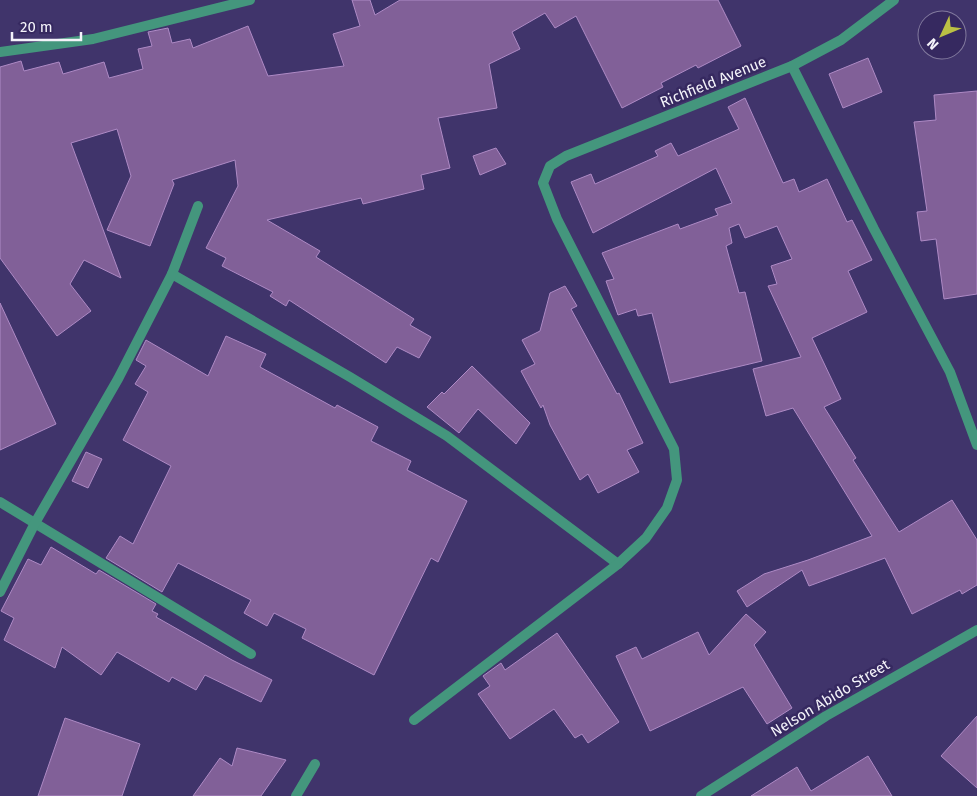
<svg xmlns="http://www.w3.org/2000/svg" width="977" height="796" font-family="'Fira Sans',sans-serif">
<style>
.building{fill:#816098;stroke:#ae8ac5}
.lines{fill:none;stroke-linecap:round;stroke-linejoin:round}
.minor{stroke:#44967d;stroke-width:10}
.labels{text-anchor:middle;stroke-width:5;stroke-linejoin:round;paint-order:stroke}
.street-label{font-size:15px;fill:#f4f3fa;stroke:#362960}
</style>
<rect width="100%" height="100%" fill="#40346b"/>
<g class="building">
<polygon points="352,0 370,0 375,15 400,0 718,0 741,46 698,68 696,65 661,83 663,87 622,108 576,16 555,28 545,13 512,32 520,49 489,64 497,108 438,118 450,168 421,175 424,189 363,204 361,198 267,220 320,251 316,257 414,319 410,325 431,337 419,358 397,347 386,363 289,300 286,306 270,296 273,292 222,266 226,258 206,248 238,186 235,160 172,180 174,184 150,246 107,230 131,176 117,129 71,143 121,278 84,260 70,284 91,311 57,336 0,258 0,67 21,61 24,71 59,62 63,74 104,62 109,78 143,69 138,49 152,46 148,32 168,28 172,43 190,39 193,48 248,26 268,76 344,66 333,34 360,26"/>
<polygon points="868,58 882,92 843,108 829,74"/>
<polygon points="977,91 977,294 944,299 936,239 921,241 917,212 927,211 914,122 936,120 934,95"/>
<polygon points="745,98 783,183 794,179 799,192 827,179 847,222 852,220 872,260 848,271 867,312 812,338 841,399 824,407 856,458 853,460 899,532 952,500 977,540 977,585 962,594 960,590 912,614 885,558 809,586 802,570 747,607 737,591 764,574 808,560 872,536 793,408 766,416 753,369 801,357 768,286 777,284 771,266 792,259 777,226 745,238 739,224 729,228 732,243 726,246 739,293 745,292 762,361 670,383 652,313 638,316 636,309 618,315 606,281 614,279 602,253 678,224 680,229 718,215 715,209 732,203 716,168 593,233 571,182 591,174 595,184 658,156 655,151 671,143 678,156 739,129 728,107"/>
<polygon points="496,148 506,164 480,175 473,156"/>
<polygon points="565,286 577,306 571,309 617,394 619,393 643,443 627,450 639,472 598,493 588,474 580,480 550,425 543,405 541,408 521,371 535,364 522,340 540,331 550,293"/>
<polygon points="0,303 56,424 0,450"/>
<polygon points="226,336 266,354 260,367 335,408 337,405 378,427 371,441 411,461 407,470 467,501 438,562 431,558 374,675 302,638 306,629 274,613 267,626 244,613 251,600 178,563 162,592 106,558 120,536 133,544 171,466 123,440 148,392 135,384 146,366 136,360 146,340 208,376"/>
<polygon points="472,366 530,423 516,444 478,409 459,433 427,407 442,392 444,394"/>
<polygon points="86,452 102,459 88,488 72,481"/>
<polygon points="51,547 96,574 99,570 156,604 152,611 158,614 156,617 232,660 272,680 261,702 205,675 196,690 172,677 169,682 117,652 101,675 62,647 55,668 4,640 14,618 1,611 28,559 41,565"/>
<polygon points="746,614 766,632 754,645 792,708 767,724 743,687 650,731 616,656 636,647 642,659 698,632 709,655"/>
<polygon points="557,633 619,722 588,743 582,734 575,738 554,709 510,739 478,694 490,686 483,676 501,663 505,670"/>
<polygon points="977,716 977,788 941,756"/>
<polygon points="65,718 140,744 122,796 38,796"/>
<polygon points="237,748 286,760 261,796 193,796 220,758 232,766"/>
<polygon points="868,756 892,796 751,796 797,767 811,791"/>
</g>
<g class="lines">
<g class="minor">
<polyline points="0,52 93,39 250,0"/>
<polyline points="792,66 874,229 950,372 977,445"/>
<polyline points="172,274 350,377 447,436 618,564"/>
<polyline points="0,502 251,654"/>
<polyline points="0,592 35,523 118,379 172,274 198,206"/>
<polyline points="414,720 618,564 646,538 667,508 677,480 674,449 557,219 543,183 550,166 566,156 792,66 841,40 894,0"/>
<polyline points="296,796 315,764"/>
<polyline points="701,796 826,716 977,630"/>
</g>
</g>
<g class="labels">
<g class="street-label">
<text transform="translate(713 82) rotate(-22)" y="5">Richfield Avenue</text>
<text transform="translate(830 698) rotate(-31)" y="5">Nelson Abido Street</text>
</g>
</g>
<g transform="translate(942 35) rotate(226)"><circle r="24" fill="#362960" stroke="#827a9e"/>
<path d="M0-4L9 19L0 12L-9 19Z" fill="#bbc044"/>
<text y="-8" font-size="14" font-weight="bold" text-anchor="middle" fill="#f4f3fa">N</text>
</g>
<path d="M12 32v8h69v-8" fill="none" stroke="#f4f3fa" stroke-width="2.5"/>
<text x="20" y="32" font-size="15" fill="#f4f3fa" stroke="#362960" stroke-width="4" paint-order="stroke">20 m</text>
</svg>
